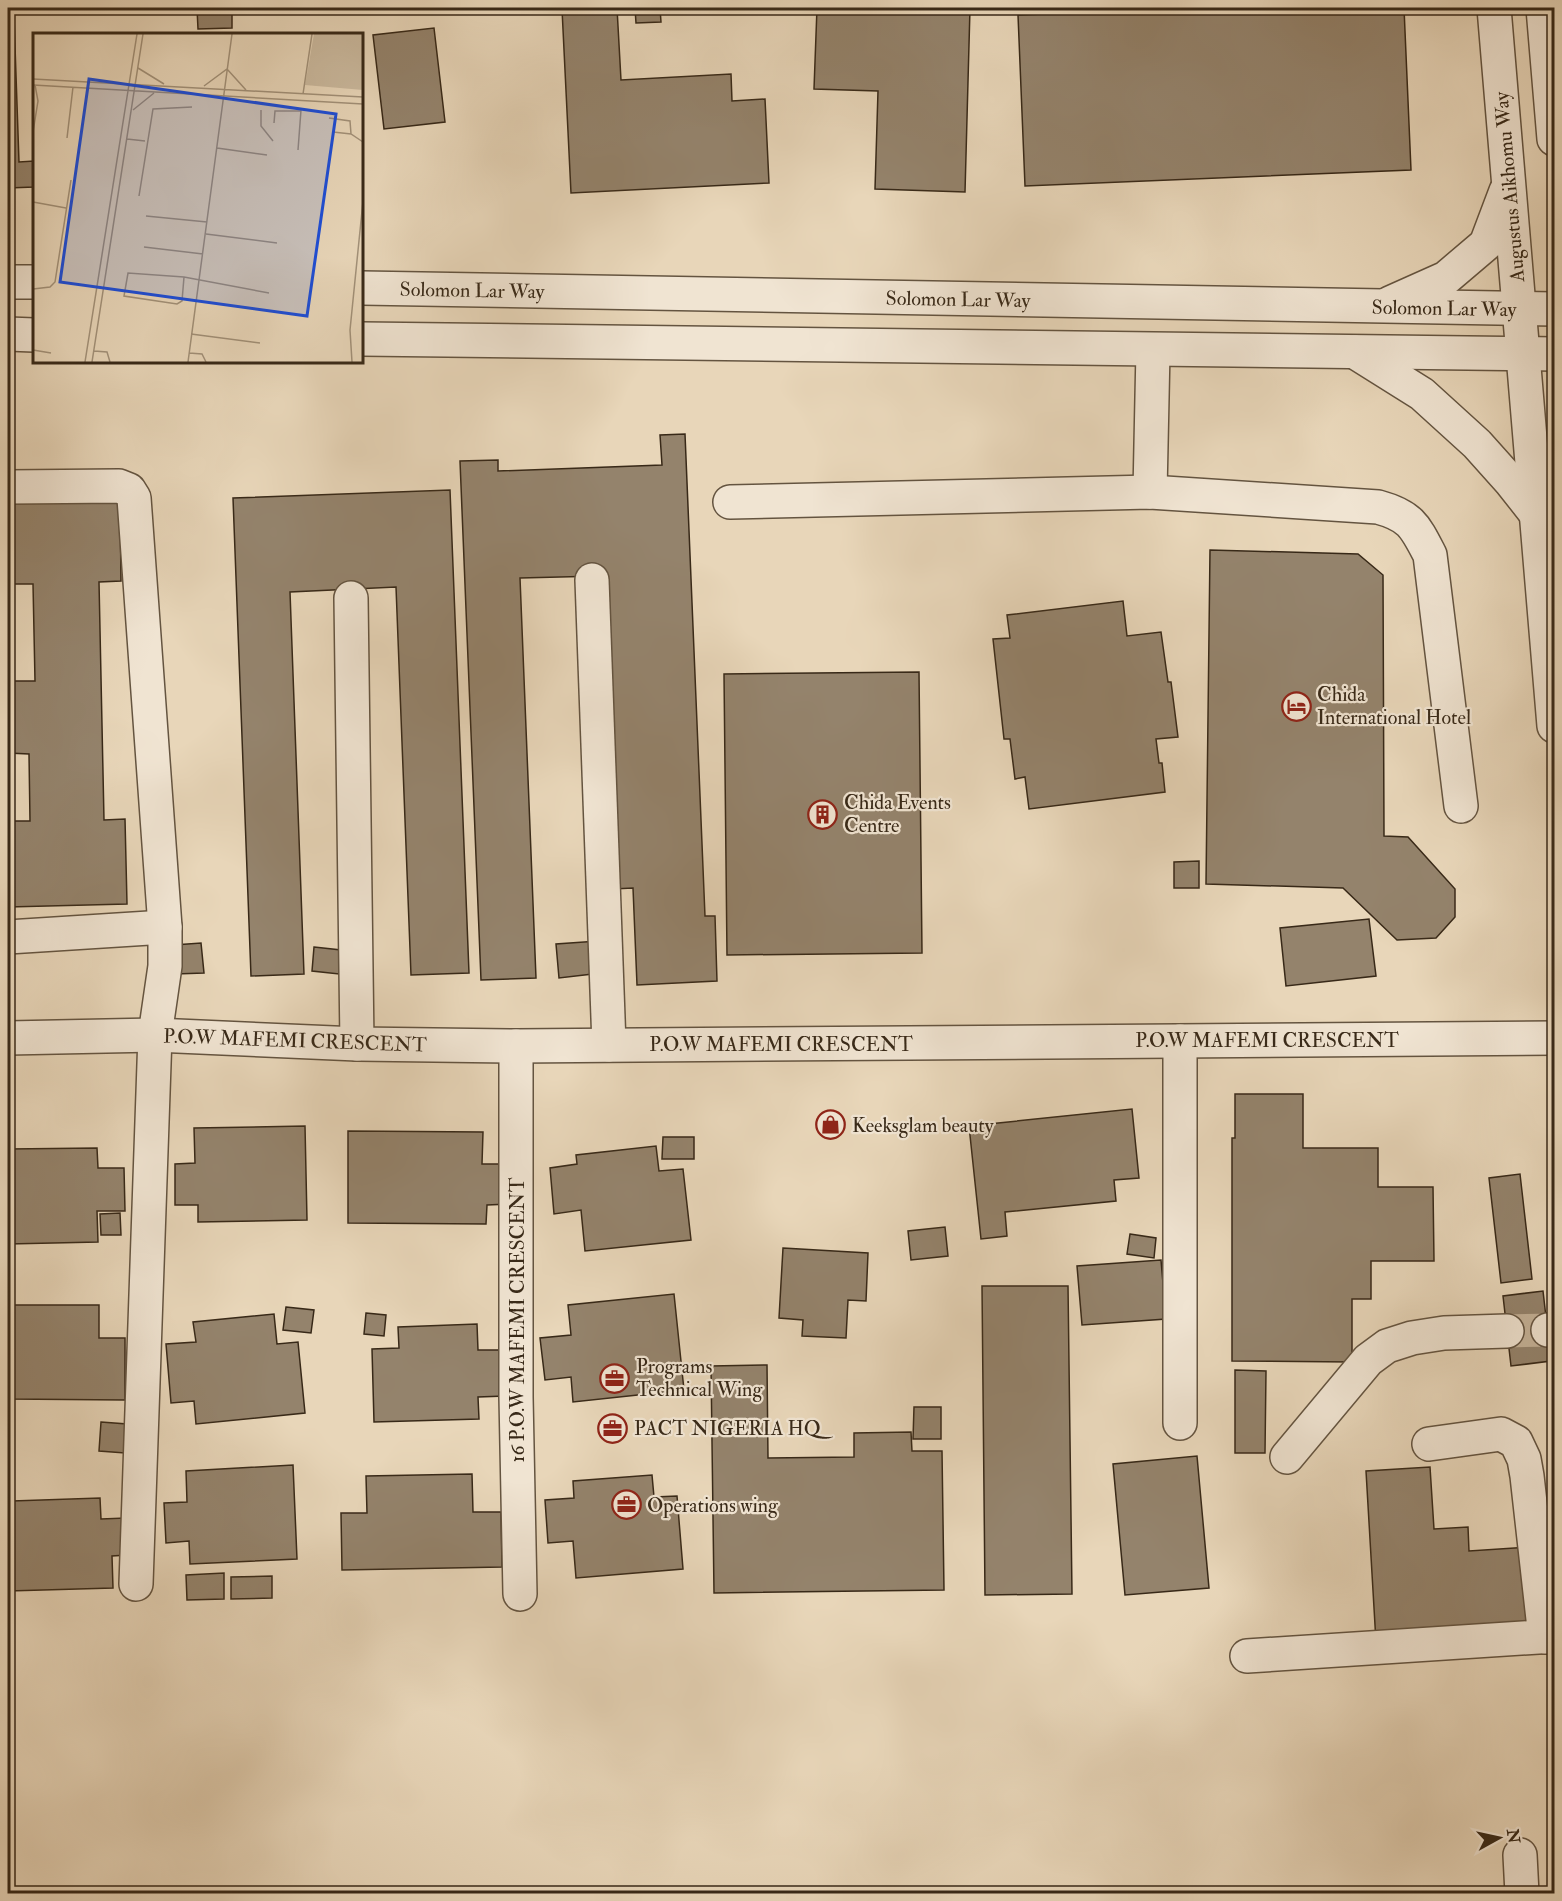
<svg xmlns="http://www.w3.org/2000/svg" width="1562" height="1901" font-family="'IM FELL Double Pica',serif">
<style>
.building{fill:#94836c;stroke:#382918;stroke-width:1.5}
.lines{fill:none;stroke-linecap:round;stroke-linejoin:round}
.minor-tunnel{stroke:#c5b399;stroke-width:33;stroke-dasharray:33 16;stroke-linecap:butt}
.minor-casing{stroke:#645440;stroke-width:36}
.minor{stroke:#f0e4d2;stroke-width:33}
.labels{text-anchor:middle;stroke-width:4.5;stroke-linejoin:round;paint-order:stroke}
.street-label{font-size:20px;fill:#382918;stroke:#f0e4d2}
.poi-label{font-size:20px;fill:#382918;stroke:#f0e4d2;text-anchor:start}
.inset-road{fill:none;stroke:#a29179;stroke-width:1.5}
.view{fill:#1d4ed8;fill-opacity:0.15;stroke:#1d4ed8;stroke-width:3}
.inset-edge{fill:none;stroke:#382918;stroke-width:3}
</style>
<rect width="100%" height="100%" fill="#e8d6b9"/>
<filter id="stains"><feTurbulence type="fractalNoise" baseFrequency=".00333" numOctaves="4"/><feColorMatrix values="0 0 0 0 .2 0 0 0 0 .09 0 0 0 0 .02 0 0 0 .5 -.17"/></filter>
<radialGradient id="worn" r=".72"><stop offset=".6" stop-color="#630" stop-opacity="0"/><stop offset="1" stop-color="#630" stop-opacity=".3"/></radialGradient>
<g class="building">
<polygon points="197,8 232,8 232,28 198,29"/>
<polygon points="591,8 617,8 621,80 731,74 732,101 765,99 769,183 571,193 562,9"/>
<polygon points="635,8 660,8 661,22 636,23"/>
<polygon points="817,8 970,8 965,192 875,189 878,91 814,89"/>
<polygon points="1203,8 1404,8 1411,170 1025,186 1018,15"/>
<polygon points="8,17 14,17 19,162 34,161 34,187 8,188"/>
<polygon points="434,28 445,122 384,129 373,35"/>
<polygon points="685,434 705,916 715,916 717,981 637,985 633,888 613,889 600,576 520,578 536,978 481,980 460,461 498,460 498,471 662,465 660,435"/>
<polygon points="450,490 469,973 411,975 396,587 290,592 304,974 251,976 233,498"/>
<polygon points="120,497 121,581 99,582 104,820 125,819 127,904 8,907 8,821 30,821 29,754 8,753 8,681 35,681 33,584 8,584 8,500"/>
<polygon points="1210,550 1358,554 1383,575 1384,836 1408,837 1455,889 1455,917 1436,938 1397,940 1343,888 1206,884"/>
<polygon points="1123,601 1127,636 1161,632 1168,682 1171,682 1178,737 1156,739 1159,763 1162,763 1165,792 1029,809 1025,777 1015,779 1010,739 1004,739 993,639 1010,638 1007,615"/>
<polygon points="919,672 922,953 727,955 724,674"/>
<polygon points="1199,861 1199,888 1174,888 1174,862"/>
<polygon points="1369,919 1376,976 1286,986 1280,928"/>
<polygon points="598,941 601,973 559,978 556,944"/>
<polygon points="201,943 204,973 175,974 174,945"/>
<polygon points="314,947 341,950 339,974 312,971"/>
<polygon points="1235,1094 1303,1094 1303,1148 1378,1148 1378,1187 1433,1187 1434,1261 1371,1261 1371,1299 1352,1299 1352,1362 1232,1361 1232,1138 1235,1138"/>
<polygon points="1132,1109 1139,1178 1114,1180 1116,1201 1005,1212 1007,1236 981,1239 969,1126"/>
<polygon points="305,1126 307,1220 198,1222 198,1205 175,1205 175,1164 195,1163 194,1128"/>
<polygon points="348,1131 483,1132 482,1164 511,1164 511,1204 487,1205 486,1224 348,1223"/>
<polygon points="663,1137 694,1137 694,1159 662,1159"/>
<polygon points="8,1140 8,1149 97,1148 98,1168 124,1168 125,1211 97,1211 98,1242 8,1244"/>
<polygon points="656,1146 659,1171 683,1169 691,1240 585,1251 581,1210 554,1214 550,1168 577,1164 576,1155"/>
<polygon points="1520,1174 1532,1279 1501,1283 1489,1178"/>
<polygon points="120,1213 121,1235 101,1235 100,1214"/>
<polygon points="945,1227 948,1256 911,1260 908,1231"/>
<polygon points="1130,1234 1156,1238 1154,1258 1127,1254"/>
<polygon points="783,1248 868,1253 866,1301 848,1300 846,1338 802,1336 803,1320 779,1318"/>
<polygon points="1161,1260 1166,1319 1082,1325 1077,1266"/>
<polygon points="982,1286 1068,1286 1072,1594 985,1595"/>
<polygon points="1543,1291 1551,1361 1511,1366 1503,1296"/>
<polygon points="674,1294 684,1390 573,1402 571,1377 545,1380 540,1338 571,1335 568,1305"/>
<polygon points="8,1305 99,1305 99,1338 125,1338 125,1400 8,1399"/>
<polygon points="286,1307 314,1310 311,1333 283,1330"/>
<polygon points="366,1313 386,1315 384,1336 364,1334"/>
<polygon points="274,1314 277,1344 298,1342 305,1413 196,1424 194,1401 171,1403 166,1344 196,1342 193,1322"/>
<polygon points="477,1324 478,1350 503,1350 505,1396 478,1397 479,1419 374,1422 372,1349 399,1348 398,1327"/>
<polygon points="767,1365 768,1458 854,1457 854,1433 911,1432 912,1451 942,1451 944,1590 714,1593 711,1366"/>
<polygon points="1235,1370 1266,1371 1265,1453 1235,1453"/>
<polygon points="914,1407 941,1407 941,1439 913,1439"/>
<polygon points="101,1422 127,1424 125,1453 99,1451"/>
<polygon points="1197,1456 1209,1588 1125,1595 1113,1464"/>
<polygon points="293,1465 297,1559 190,1564 189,1541 166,1543 164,1503 187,1502 186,1471"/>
<polygon points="1430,1467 1434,1529 1468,1527 1469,1551 1529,1547 1534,1633 1376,1642 1366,1471"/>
<polygon points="472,1474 473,1512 501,1512 502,1567 342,1570 341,1513 367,1513 366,1476"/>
<polygon points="652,1475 654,1497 677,1496 683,1569 576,1578 573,1541 548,1543 545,1500 574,1498 573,1481"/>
<polygon points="8,1482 12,1482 12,1501 100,1498 101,1519 126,1518 127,1555 112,1556 113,1588 8,1591"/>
<polygon points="224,1573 224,1599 187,1600 186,1575"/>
<polygon points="272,1576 272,1598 231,1599 231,1577"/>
</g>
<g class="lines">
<polyline class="minor-tunnel" points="1507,1331 1548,1330"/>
<defs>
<g id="minor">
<polyline points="1494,8 1554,726"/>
<polyline points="1543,8 1554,139"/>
<polyline points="8,282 34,282"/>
<polyline points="362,288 1554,309"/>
<polyline points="1390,303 1446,278 1486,244 1506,191"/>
<polyline points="8,334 34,335"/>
<polyline points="362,339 1554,354"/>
<polyline points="1355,352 1422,394 1477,444 1511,482 1537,515"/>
<polyline points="8,487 119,486 129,490 134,498 165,927 165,966 155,1035 136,1584"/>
<polyline points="1150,492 1153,350"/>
<path d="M730 502 1150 492 1378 507C1411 516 1415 526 1430 555L1461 806"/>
<polyline points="592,580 609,1045"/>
<polyline points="351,598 357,1044"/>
<polyline points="8,937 165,927"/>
<polyline points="8,1038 155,1035 357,1044 516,1046 1554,1038"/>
<polyline points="516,1046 516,1397 520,1594"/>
<polyline points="1548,1330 1554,1330"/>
<polyline points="1180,1423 1180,1041"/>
<polyline points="1429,1444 1501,1434 1516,1442 1524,1459 1527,1476 1545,1637"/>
<polyline points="1287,1457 1368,1360 1387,1346 1412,1338 1444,1333 1507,1331"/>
<polyline points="1247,1656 1554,1636"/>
<polyline points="1520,1855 1522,1894"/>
</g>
</defs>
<use href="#minor" class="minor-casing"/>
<use href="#minor" class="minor"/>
</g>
<defs>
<symbol id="hotel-ring" viewBox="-11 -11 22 22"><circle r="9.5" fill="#f0e4d2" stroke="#8f2418" stroke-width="1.5"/><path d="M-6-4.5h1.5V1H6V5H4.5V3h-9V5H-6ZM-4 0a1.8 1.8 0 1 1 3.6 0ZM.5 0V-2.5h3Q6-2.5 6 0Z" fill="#8f2418"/></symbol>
<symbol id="building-ring" viewBox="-11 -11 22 22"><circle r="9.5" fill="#f0e4d2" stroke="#8f2418" stroke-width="1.5"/><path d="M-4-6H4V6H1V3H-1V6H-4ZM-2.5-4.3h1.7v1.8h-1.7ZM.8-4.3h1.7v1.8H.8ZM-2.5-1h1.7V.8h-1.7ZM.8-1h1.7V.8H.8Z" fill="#8f2418"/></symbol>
<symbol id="shop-ring" viewBox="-11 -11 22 22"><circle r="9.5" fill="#f0e4d2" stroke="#8f2418" stroke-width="1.5"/><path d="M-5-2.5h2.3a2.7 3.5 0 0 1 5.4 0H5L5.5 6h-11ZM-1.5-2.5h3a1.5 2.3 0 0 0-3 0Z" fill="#8f2418"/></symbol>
<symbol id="office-ring" viewBox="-11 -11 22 22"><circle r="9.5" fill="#f0e4d2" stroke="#8f2418" stroke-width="1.5"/><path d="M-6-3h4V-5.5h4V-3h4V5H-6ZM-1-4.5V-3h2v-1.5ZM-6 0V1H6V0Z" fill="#8f2418"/></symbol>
</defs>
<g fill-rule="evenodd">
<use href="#hotel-ring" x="1280" y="690" width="33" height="33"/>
<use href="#building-ring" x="806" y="798" width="33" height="33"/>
<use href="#shop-ring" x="814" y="1108" width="33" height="33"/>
<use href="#office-ring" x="598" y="1362" width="33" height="33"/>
<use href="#office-ring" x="596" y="1412" width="33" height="33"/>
<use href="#office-ring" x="610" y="1488" width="33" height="33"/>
</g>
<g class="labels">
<g class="street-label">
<text transform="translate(1509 187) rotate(-95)" y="7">Augustus Aikhomu Way</text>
<text transform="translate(472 290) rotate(1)" y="7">Solomon Lar Way</text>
<text transform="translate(958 299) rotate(1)" y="7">Solomon Lar Way</text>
<text transform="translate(1444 308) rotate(1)" y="7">Solomon Lar Way</text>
<text transform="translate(295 1040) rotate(2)" y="7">P.O.W MAFEMI CRESCENT</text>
<text x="1267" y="1047">P.O.W MAFEMI CRESCENT</text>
<text x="781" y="1051">P.O.W MAFEMI CRESCENT</text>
<text transform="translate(517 1320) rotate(-90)" y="7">16 P.O.W MAFEMI CRESCENT</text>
</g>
<g class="poi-label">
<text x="1317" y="701">Chida<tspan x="1317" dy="23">International Hotel</tspan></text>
<text x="844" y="809">Chida Events<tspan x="844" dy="23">Centre</tspan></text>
<text x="852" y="1132">Keeksglam beauty</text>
<text x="636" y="1373">Programs<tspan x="636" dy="23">Technical Wing</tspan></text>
<text x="634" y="1435">PACT NIGERIA HQ</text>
<text x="647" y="1512">Operations wing</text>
</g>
</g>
<g transform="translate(33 33)">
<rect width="330" height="330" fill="#e8d6b9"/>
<path d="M281 1H330V57L272 52Z" fill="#cab99e"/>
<path class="inset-road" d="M105 35 131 51M0 46 330 64M0 52 330 71M171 53 194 36 213 57M270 61 279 1M100 77 121 60M228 77V93L240 108M296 85 317 88 318 101M241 90 242 78H268M0 99 5 68 2 52M300 99 318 101 330 109M34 105 40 54M94 106 112 108M184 115 234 122M265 117 268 77M106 163 120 76 159 74M0 169 33 175M113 183 174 189M173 201 244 210M111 214 170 221M151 244 149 268 144 271 91 263 95 240 151 244 236 260M0 256 17 254 22 249 38 147M158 301 227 310M0 317 18 320M61 318 74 319 77 329M156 320 169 321 173 329M52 329 104 1M59 329 110 1M155 329 199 1M319 329 317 297 330 168"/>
<path class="view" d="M56 46 303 81 274 283 27 249Z"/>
<rect width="330" height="330" class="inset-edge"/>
</g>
<rect width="1562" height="1901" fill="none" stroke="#e8d6b9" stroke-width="30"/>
<rect x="9" y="9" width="1544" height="1883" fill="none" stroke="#382918" stroke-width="3"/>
<rect x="15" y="15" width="1532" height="1871" fill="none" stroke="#382918" stroke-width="1.5"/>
<g transform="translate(1499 1838) rotate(82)" stroke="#f0e4d2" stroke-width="4.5" paint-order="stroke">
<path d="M0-4.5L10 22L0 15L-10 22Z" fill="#382918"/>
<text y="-9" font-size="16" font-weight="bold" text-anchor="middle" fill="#382918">N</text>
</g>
<rect width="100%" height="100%" filter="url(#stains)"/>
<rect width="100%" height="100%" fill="url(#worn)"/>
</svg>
